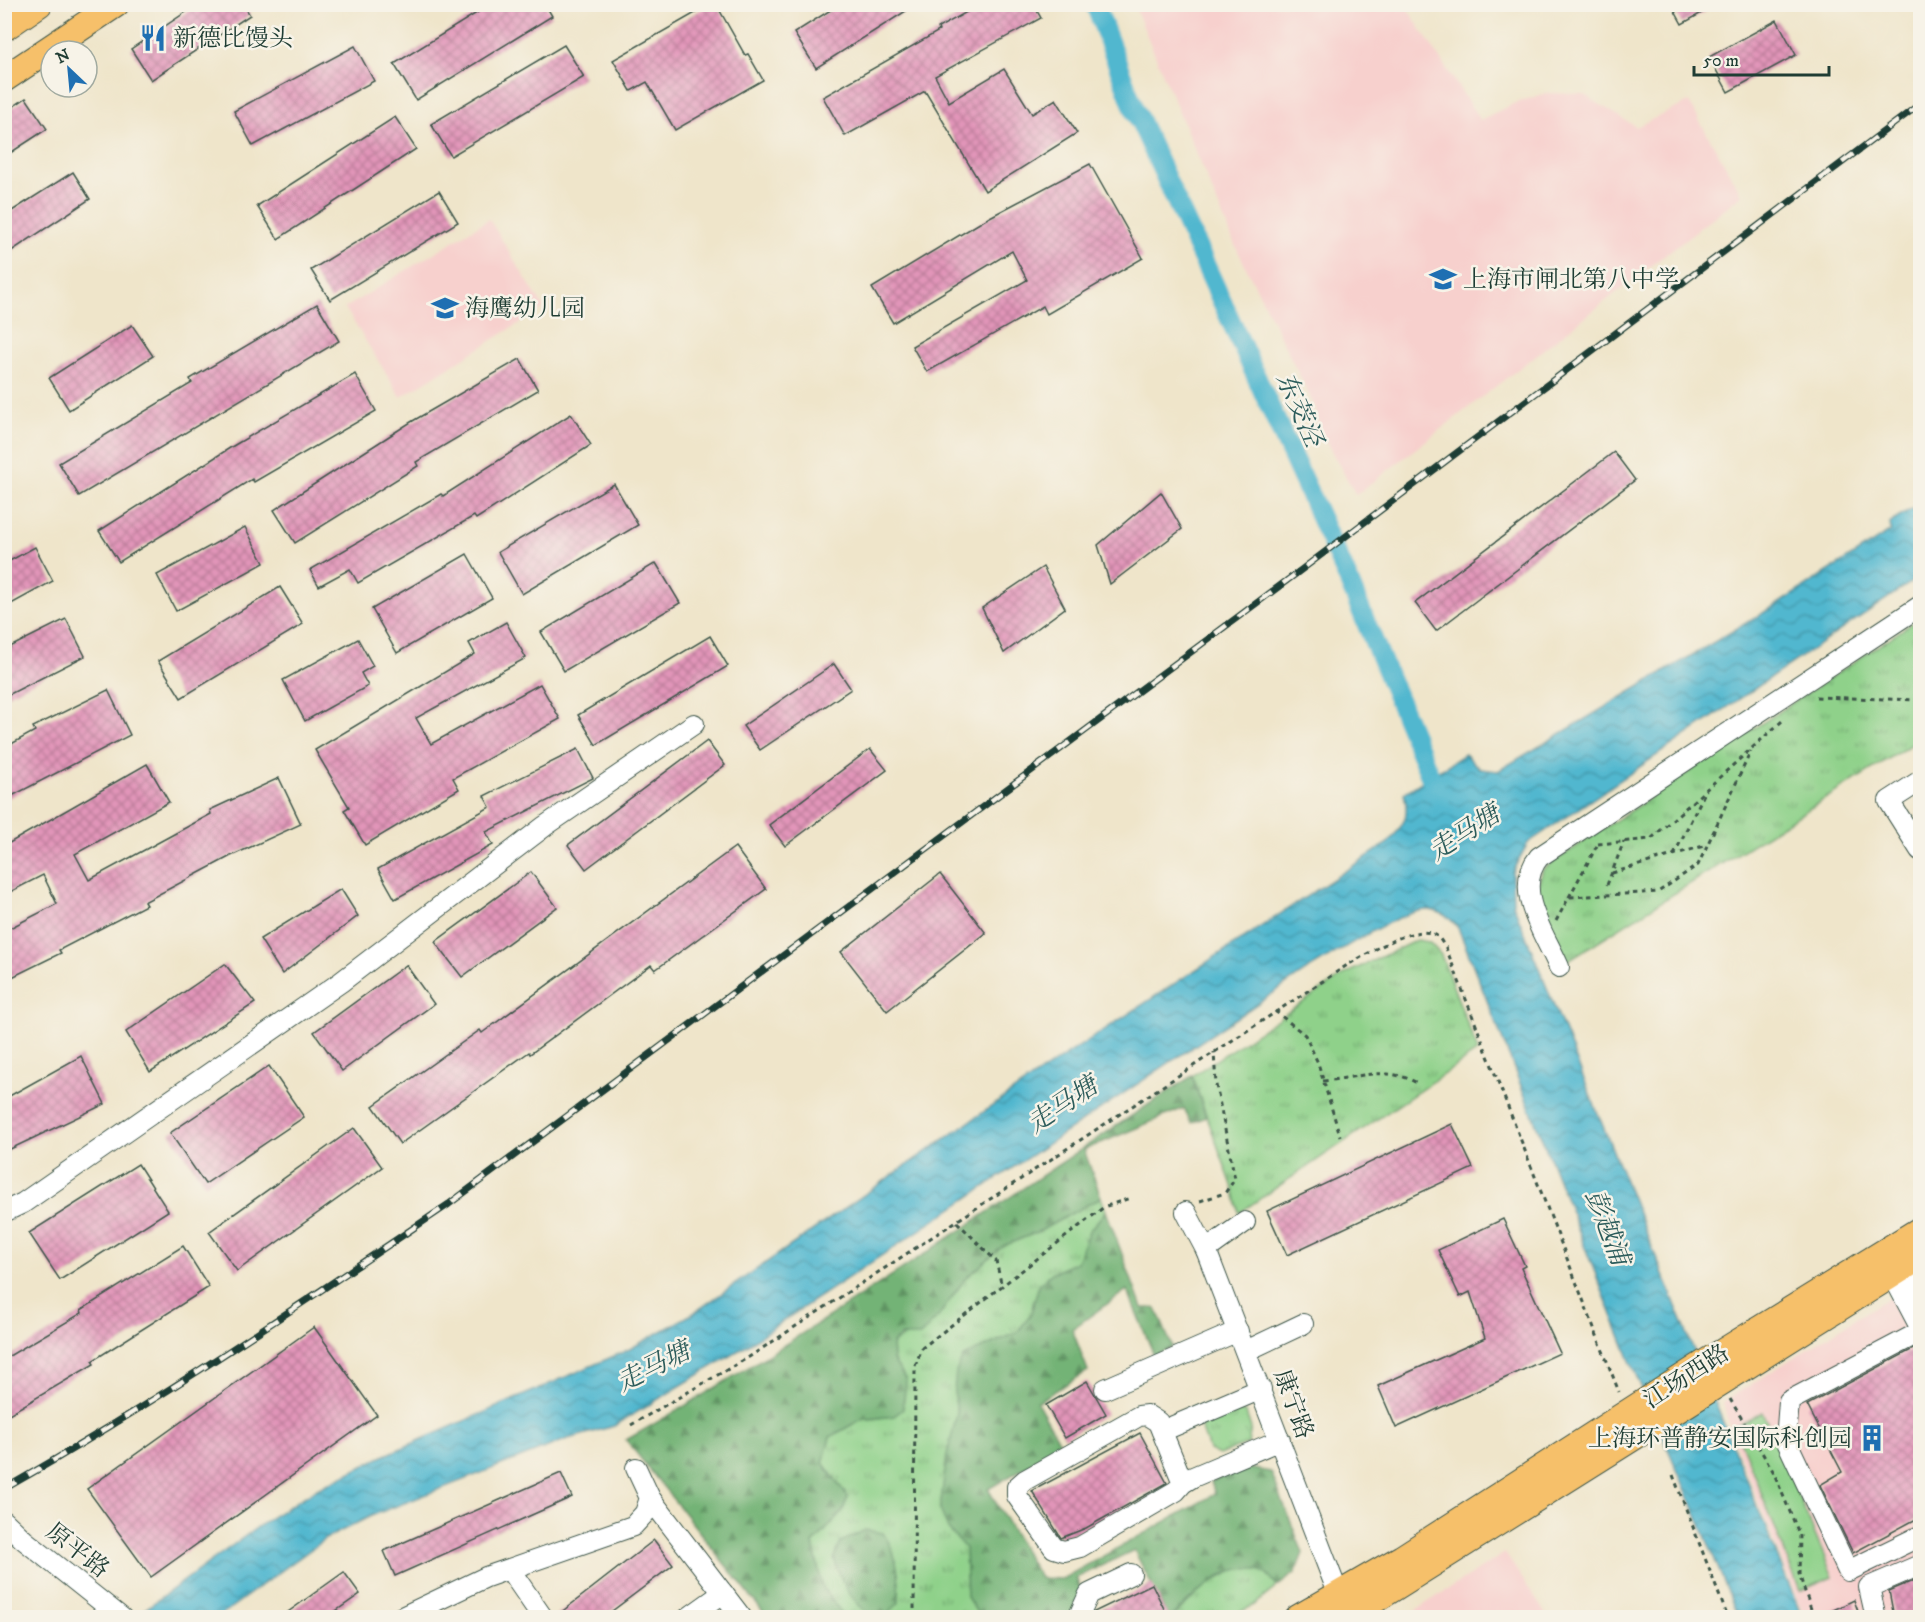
<svg xmlns="http://www.w3.org/2000/svg" width="1925" height="1622" font-family="'IM FELL DW Pica','Noto Serif SC',serif">
<style>
.built{fill:#f7d0cd}
.grass{fill:url(#grass-tufts);stroke:#57875f;stroke-width:1.5}
.forest{fill:url(#forest-firs);stroke:#497855;stroke-width:1.5}
.green{fill:#8fd18a;stroke:#57875f;stroke-width:1.5}
.water{fill:url(#water-waves);stroke:#387a82;stroke-width:1.5}
.lines{fill:none;stroke-linecap:round;stroke-linejoin:round}
.canal{stroke:#51b7cf;stroke-width:20}
.building{fill:url(#building-cross-hatch)}
.minor-casing{stroke:#3e564a;stroke-width:22}
.major-casing{stroke:#3e564a;stroke-width:28}
.path{stroke:#3e564a;stroke-width:3;stroke-dasharray:4.5 4.5;stroke-linecap:butt}
.minor{stroke:#fff;stroke-width:20}
.major{stroke:#f6c06b;stroke-width:26}
.rail-casing{stroke:#1f3d34;stroke-width:7}
.rail{stroke:#f7f3e8;stroke-width:4.5;stroke-dasharray:14;stroke-linecap:butt}
.labels{text-anchor:middle;stroke-width:5;stroke-linejoin:round;paint-order:stroke}
.poi-label{font-size:24px;fill:#1f3d34;stroke:#f7f3e8;text-anchor:start}
.street-label{font-size:24px;fill:#1f3d34;stroke:#f7f3e8}
.water-label{font-size:26px;font-style:italic;fill:#2c5c5b;stroke:#f7f3e8}
</style>
<defs>
<pattern id="grass-tufts" width="24" height="20" patternUnits="userSpaceOnUse" patternTransform="scale(1.5)"><rect width="24" height="20" fill="#8fd18a"/><path d="M3 7l-1-3M5 7V3M7 7l1-3M15 17l-1-3M17 17v-4M19 17l1-3" fill="none" stroke="#74ab72"/></pattern>
<pattern id="forest-firs" width="22" height="20" patternUnits="userSpaceOnUse" patternTransform="scale(1.5)"><rect width="22" height="20" fill="#73b376"/><path d="M5 1l3.5 6h-7zM16 11l3.5 6h-7z" fill="#5e9362"/></pattern>
<pattern id="water-waves" width="16" height="10" patternUnits="userSpaceOnUse" patternTransform="scale(1.5)"><rect width="16" height="10" fill="#51b7cf"/><path d="M0 5q4-4 8 0t8 0" fill="none" stroke="#4396a9"/></pattern>
<pattern id="building-cross-hatch" width="8" height="8" patternUnits="userSpaceOnUse" patternTransform="scale(1.5)"><rect width="8" height="8" fill="#e295b9"/><path d="M0 0l8 8M0 8l8-8" fill="none" stroke="#b77b97"/></pattern>
</defs>
<rect width="100%" height="100%" fill="#f7f3e8"/>
<filter id="ink" filterUnits="userSpaceOnUse"><feTurbulence type="fractalNoise" baseFrequency=".0167" numOctaves="2"/><feDisplacementMap in="SourceGraphic" scale="12" xChannelSelector="R" yChannelSelector="G"/><feConvolveMatrix kernelMatrix="1 2 1 2 8 2 1 2 1" color-interpolation-filters="sRGB"/></filter>
<filter id="wash" filterUnits="userSpaceOnUse"><feTurbulence type="fractalNoise" baseFrequency=".008" numOctaves="4" result="noise"/><feDisplacementMap in="SourceGraphic" scale="24" xChannelSelector="R" yChannelSelector="G"/><feGaussianBlur stdDeviation="1.35" result="paint"/><feColorMatrix in="noise" values="0 0 0 0 0 0 0 0 0 0 0 0 0 0 0 0 0 1.4 0 .05"/><feComposite in="paint" operator="in"/></filter>
<g filter="url(#wash)">
<rect width="100%" height="100%" fill="#efe5ca"/>
<g class="built">
<polygon points="1134,5 1405,5 1480,120 1513,104 1546,93 1583,94 1636,127 1689,102 1742,195 1356,495 1320,431 1314,405 1234,243"/>
<polygon points="489,219 544,308 401,397 345,308"/>
<polygon points="1920,1278 1920,1617 1804,1617 1734,1441 1723,1402"/>
<polygon points="1505,1553 1548,1617 1405,1617"/>
</g>
<g class="grass">
<polygon points="1920,618 1920,739 1567,961 1536,892 1543,869"/>
<polygon points="1417,940 1429,942 1441,955 1478,1051 1239,1213 1234,1191 1192,1076 1347,973"/>
<polygon points="1101,1197 1106,1211 1089,1231 1077,1262 1052,1273 1034,1299 1031,1314 1018,1332 975,1351 954,1391 957,1414 940,1509 949,1529 965,1548 967,1597 980,1617 844,1617 822,1586 813,1544 842,1512 848,1497 823,1463 830,1437 860,1420 893,1416 906,1380 893,1360 892,1344 938,1317 964,1280 1003,1246 1040,1231"/>
<polygon points="1238,1409 1246,1413 1251,1428 1248,1444 1219,1455 1209,1450 1200,1423"/>
<polygon points="1241,1567 1263,1571 1278,1586 1254,1605 1230,1617 1171,1618 1208,1584"/>
</g>
<g class="forest">
<path d="M1192 1076 1206 1117 1191 1123 1184 1108 1084 1150 1101 1197 1040 1231 1003 1246 964 1280 938 1317 920 1336H902L892 1343 893 1360 906 1380 903 1409 894 1416 860 1420 830 1437 823 1463 848 1497 842 1512 813 1544 822 1586 844 1617H767L626 1440C821 1329 1004 1199 1192 1076Z"/>
<path d="M1106 1211 1142 1308H1156L1172 1347 1154 1355 1127 1290 1072 1329 1088 1371 1037 1402 1062 1446 988 1489 1040 1578 1062 1579 1215 1494 1211 1482 1242 1467 1271 1472 1303 1553 1295 1573 1278 1586C1273 1581 1267 1573 1261 1571 1227 1558 1194 1597 1171 1617H1168L1134 1550 1076 1578 1083 1593 1069 1617H980L967 1597 965 1548 948 1529 940 1509 947 1455 957 1414 954 1391 956 1372 963 1357 1018 1332 1031 1314 1039 1284 1052 1273 1077 1262 1089 1231Z"/>
<path d="M865 1530 883 1533C898 1554 900 1578 899 1603L886 1615 870 1616C850 1598 841 1583 834 1558L841 1542Z"/>
</g>
<polygon class="green" points="1763,1412 1833,1577 1800,1591 1735,1427"/>
<path class="water" d="M1920 504V576L1528 843 1512 872 1513 904 1802 1617H1738L1700 1523 1633 1368 1459 930C1454 920 1441 911 1429 910 1401 909 1335 954 1309 969L893 1248 733 1354 614 1426 568 1439 371 1516 325 1539 218 1617 133 1618 270 1518 317 1489 381 1457 628 1350 692 1314 1060 1059 1388 843C1404 824 1410 818 1404 793L1465 754 1480 769 1498 771 1778 604 1891 531 1890 523Z"/>
<g class="lines">
<polyline class="canal" points="1095,4 1134,108 1345,572 1440,800"/>
</g>
<g id="blocks">
<g class="building">
<polygon points="198,4 243,4 250,15 151,80 131,49"/>
<polygon points="491,4 545,4 552,16 416,100 394,64"/>
<polygon points="711,4 716,4 745,55 748,54 763,80 675,130 647,82 631,91 613,60"/>
<polygon points="840,4 917,4 816,68 794,33"/>
<polygon points="981,4 1033,4 1041,18 935,76 949,102 1004,69 1032,114 1056,99 1077,133 985,191 925,91 845,136 823,97 939,31 938,28"/>
<polygon points="1671,4 1718,4 1682,24"/>
<polygon points="1777,20 1796,55 1728,92 1709,57"/>
<polygon points="564,45 584,77 451,156 431,124"/>
<polygon points="355,46 374,81 253,146 234,111"/>
<polygon points="26,98 47,129 4,157 4,113"/>
<polygon points="395,117 416,149 278,239 257,206"/>
<polygon points="1090,164 1143,258 1047,314 1043,306 927,372 912,346 1027,280 1012,251 893,323 872,288 988,218"/>
<polygon points="73,172 90,199 10,252 4,243 4,216"/>
<polygon points="439,191 458,222 330,300 311,270"/>
<polygon points="317,304 339,341 79,496 59,463 192,383 190,379"/>
<polygon points="132,325 153,356 69,410 49,378"/>
<polygon points="520,359 538,390 416,462 418,466 295,543 274,510 411,422"/>
<polygon points="355,374 376,411 254,482 252,479 119,562 99,531 233,446"/>
<polygon points="571,414 591,445 476,519 474,516 358,583 350,569 319,586 310,570 441,494 443,496"/>
<polygon points="1614,452 1635,480 1436,631 1415,603"/>
<polygon points="614,484 638,525 522,594 498,552"/>
<polygon points="1161,492 1182,529 1110,584 1098,545"/>
<polygon points="245,527 264,563 176,611 157,575"/>
<polygon points="35,547 53,581 4,608 4,564"/>
<polygon points="467,554 492,598 397,653 372,609"/>
<polygon points="656,563 680,603 564,671 541,632"/>
<polygon points="1043,567 1065,608 1004,653 982,608"/>
<polygon points="280,587 303,624 181,698 158,661"/>
<polygon points="66,619 85,656 4,697 4,650"/>
<polygon points="506,622 526,658 416,718 431,744 540,684 560,719 453,778 459,789 365,845 344,810 349,807 315,750 475,654 469,643"/>
<polygon points="710,636 728,666 596,745 578,715"/>
<polygon points="358,639 373,666 361,673 368,686 305,721 283,680"/>
<polygon points="834,664 851,689 760,750 743,726"/>
<polygon points="108,690 130,735 4,800 4,748 35,731 33,727"/>
<polygon points="707,741 725,765 586,869 568,845"/>
<polygon points="578,749 593,778 486,832 493,845 395,899 378,869 490,807 484,796"/>
<polygon points="870,749 887,770 785,846 769,825"/>
<polygon points="147,764 169,802 75,854 89,880 211,814 210,810 279,778 301,824 231,856 144,902 146,905 59,950 61,953 4,981 4,931 57,904 43,875 4,895 4,846"/>
<polygon points="735,847 766,889 655,970 651,965 530,1054 529,1052 400,1144 373,1106 480,1030 482,1033"/>
<polygon points="531,872 557,907 462,977 435,942"/>
<polygon points="940,874 986,933 887,1011 841,952"/>
<polygon points="341,889 358,916 282,974 260,939"/>
<polygon points="225,964 255,1003 150,1072 126,1032"/>
<polygon points="406,965 434,1004 342,1071 314,1032"/>
<polygon points="81,1056 105,1104 4,1152 4,1099"/>
<polygon points="269,1066 304,1117 205,1184 170,1133"/>
<polygon points="1452,1124 1473,1168 1287,1255 1267,1211"/>
<polygon points="354,1128 382,1167 237,1271 209,1232"/>
<polygon points="138,1164 168,1211 60,1280 29,1233"/>
<polygon points="1503,1219 1525,1266 1521,1268 1560,1353 1396,1428 1378,1386 1485,1338 1470,1292 1460,1297 1438,1250"/>
<polygon points="183,1246 209,1287 92,1361 94,1364 4,1417 4,1359 82,1313 81,1310"/>
<polygon points="314,1327 377,1415 151,1577 87,1489"/>
<polygon points="1915,1348 1920,1362 1920,1517 1853,1553 1820,1485 1842,1472 1807,1405"/>
<polygon points="1087,1381 1106,1414 1065,1438 1046,1405"/>
<polygon points="1140,1433 1167,1483 1086,1528 1061,1538 1032,1491"/>
<polygon points="561,1473 572,1497 395,1576 384,1551"/>
<polygon points="654,1540 673,1565 604,1617 555,1617"/>
<polygon points="344,1572 360,1594 327,1617 281,1617"/>
<polygon points="1920,1578 1920,1617 1894,1617 1889,1591"/>
<polygon points="1152,1584 1168,1617 1091,1617 1094,1612"/>
<polygon points="1854,1600 1860,1617 1819,1617"/>
</g>
</g>
</g>
<g filter="url(#ink)">
<use href="#blocks" fill-opacity="0" stroke="#3e564a" stroke-width="1.5"/>
<g class="lines">
<defs>
<g id="minor">
<polyline points="1920,781 1889,801 1920,850"/>
<path d="M1559 967C1545 934 1512 890 1539 857L1920 606"/>
<polyline points="4,1212 23,1203 341,982 545,826 694,724"/>
<polyline points="1186,1212 1206,1250 1343,1606"/>
<polyline points="1206,1250 1245,1222"/>
<polyline points="1905,1267 1920,1295"/>
<polyline points="1892,1274 1920,1327"/>
<polyline points="1920,1332 1789,1401 1786,1440 1848,1571 1920,1536"/>
<polyline points="1246,1351 1303,1324"/>
<polyline points="1105,1389 1238,1331"/>
<polyline points="1162,1431 1261,1389"/>
<polyline points="1183,1483 1158,1422 1147,1415 1139,1416 1025,1480 1017,1487 1017,1496 1054,1548 1064,1551 1080,1547 1176,1491 1183,1483 1193,1477 1280,1440"/>
<polyline points="650,1498 742,1618"/>
<polyline points="4,1521 24,1540 122,1618"/>
<polyline points="510,1570 543,1618"/>
<polyline points="400,1618 486,1577 633,1526 645,1513 650,1498 636,1468"/>
<polyline points="688,1618 723,1593"/>
<polyline points="1078,1618 1089,1594 1131,1574"/>
<polyline points="1876,1618 1869,1587 1920,1565"/>
</g>
<g id="major">
<polyline points="4,28 39,4"/>
<polyline points="4,79 116,4"/>
<polyline points="1298,1618 1402,1558 1708,1361 1920,1230"/>
<polyline points="1346,1618 1920,1257"/>
</g>
</defs>
<use href="#minor" class="minor-casing"/>
<use href="#major" class="major-casing"/>
<g class="path">
<polyline points="1816,697 1920,700"/>
<polyline points="1598,844 1651,839 1782,721"/>
<polyline points="1674,855 1705,792"/>
<polyline points="1612,873 1707,845"/>
<polyline points="1607,885 1624,841"/>
<polyline points="1570,897 1658,892 1698,865 1751,751"/>
<polyline points="1556,921 1599,842"/>
<polyline points="1275,1011 1305,1035 1318,1063 1340,1136"/>
<path d="M1323 1081C1358 1078 1385 1065 1417 1083"/>
<polyline points="1200,1201 1225,1193 1235,1179 1216,1085 1214,1052"/>
<polyline points="957,1222 996,1261 1002,1287"/>
<polyline points="1730,1399 1773,1471 1800,1536 1799,1574 1814,1618"/>
<path d="M631 1425 749 1357 1349 964C1368 954 1417 921 1437 936 1441 939 1443 945 1446 948L1619 1392"/>
<polyline points="1673,1475 1728,1618"/>
<polyline points="914,1618 915,1366 922,1348 1104,1207 1130,1198"/>
</g>
<use href="#minor" class="minor"/>
<use href="#major" class="major"/>
<defs>
<path id="rail" d="M4 1489C157 1402 303 1303 449 1204L1293 576 1920 104"/>
</defs>
<use href="#rail" class="rail-casing"/>
<use href="#rail" class="rail"/>
</g>
</g>
<defs>
<symbol id="restaurant-bare" viewBox="-9 -9 18 18"><path d="M-5-6h1v4h1v-4h1v4h1v-4h1v5L-1.5 .5V6h-2V.5L-5-1ZM5-6V6H3V1.5H1.5Q1.5-4 5-6Z" fill="#1f6fb2" stroke="#f7f3e8" stroke-width="2.5" paint-order="stroke"/></symbol>
<symbol id="school-bare" viewBox="-9 -9 18 18"><path d="M0-5L7-2L0 1L-7-2ZM-4 1L0 2.5L4 1V4Q0 6-4 4Z" fill="#1f6fb2" stroke="#f7f3e8" stroke-width="2.5" paint-order="stroke"/></symbol>
<symbol id="building-bare" viewBox="-9 -9 18 18"><path d="M-4-6H4V6H1V3H-1V6H-4ZM-2.5-4.3h1.7v1.8h-1.7ZM.8-4.3h1.7v1.8H.8ZM-2.5-1h1.7V.8h-1.7ZM.8-1h1.7V.8H.8Z" fill="#1f6fb2" stroke="#f7f3e8" stroke-width="2.5" paint-order="stroke"/></symbol>
</defs>
<g fill-rule="evenodd">
<use href="#restaurant-bare" x="134" y="19" width="38" height="38"/>
<use href="#school-bare" x="1424" y="260" width="38" height="38"/>
<use href="#school-bare" x="426" y="289" width="38" height="38"/>
<use href="#building-bare" x="1853" y="1419" width="38" height="38"/>
</g>
<g class="labels">
<g class="poi-label">
<text x="173" y="46">新德比馒头</text>
<text x="1463" y="287">上海市闸北第八中学</text>
<text x="465" y="316">海鹰幼儿园</text>
<text x="1852" y="1446" text-anchor="end">上海环普静安国际科创园</text>
</g>
<g class="street-label">
<text transform="translate(1686 1376) rotate(-33)" y="8">江场西路</text>
<text transform="translate(1294 1404) rotate(70)" y="8">康宁路</text>
<text transform="translate(78 1550) rotate(38)" y="8">原平路</text>
</g>
<g class="water-label">
<text transform="translate(1300 409) rotate(66)" y="9">东茭泾</text>
<text transform="translate(1464 832) rotate(-33)" y="9">走马塘</text>
<text transform="translate(1062 1104) rotate(-34)" y="9">走马塘</text>
<text transform="translate(1608 1227) rotate(69)" y="9">彭越浦</text>
<text transform="translate(653 1366) rotate(-27)" y="9">走马塘</text>
</g>
</g>
<rect width="1925" height="1622" fill="none" stroke="#f7f3e8" stroke-width="24"/>
<g transform="translate(69 69) rotate(334)"><circle r="28" fill="#f7f3e8" stroke="#a1aaa0" stroke-width="1.5"/>
<path d="M0-4.5L10 22L0 15L-10 22Z" fill="#1f6fb2"/>
<text y="-9" font-size="16" font-weight="bold" text-anchor="middle" fill="#1f3d34">N</text>
</g>
<path d="M1694 66v9h135v-9" fill="none" stroke="#1f3d34" stroke-width="3"/>
<text x="1703" y="66" font-size="18" fill="#1f3d34" stroke="#f7f3e8" stroke-width="4.5" paint-order="stroke">50 m</text>
</svg>
